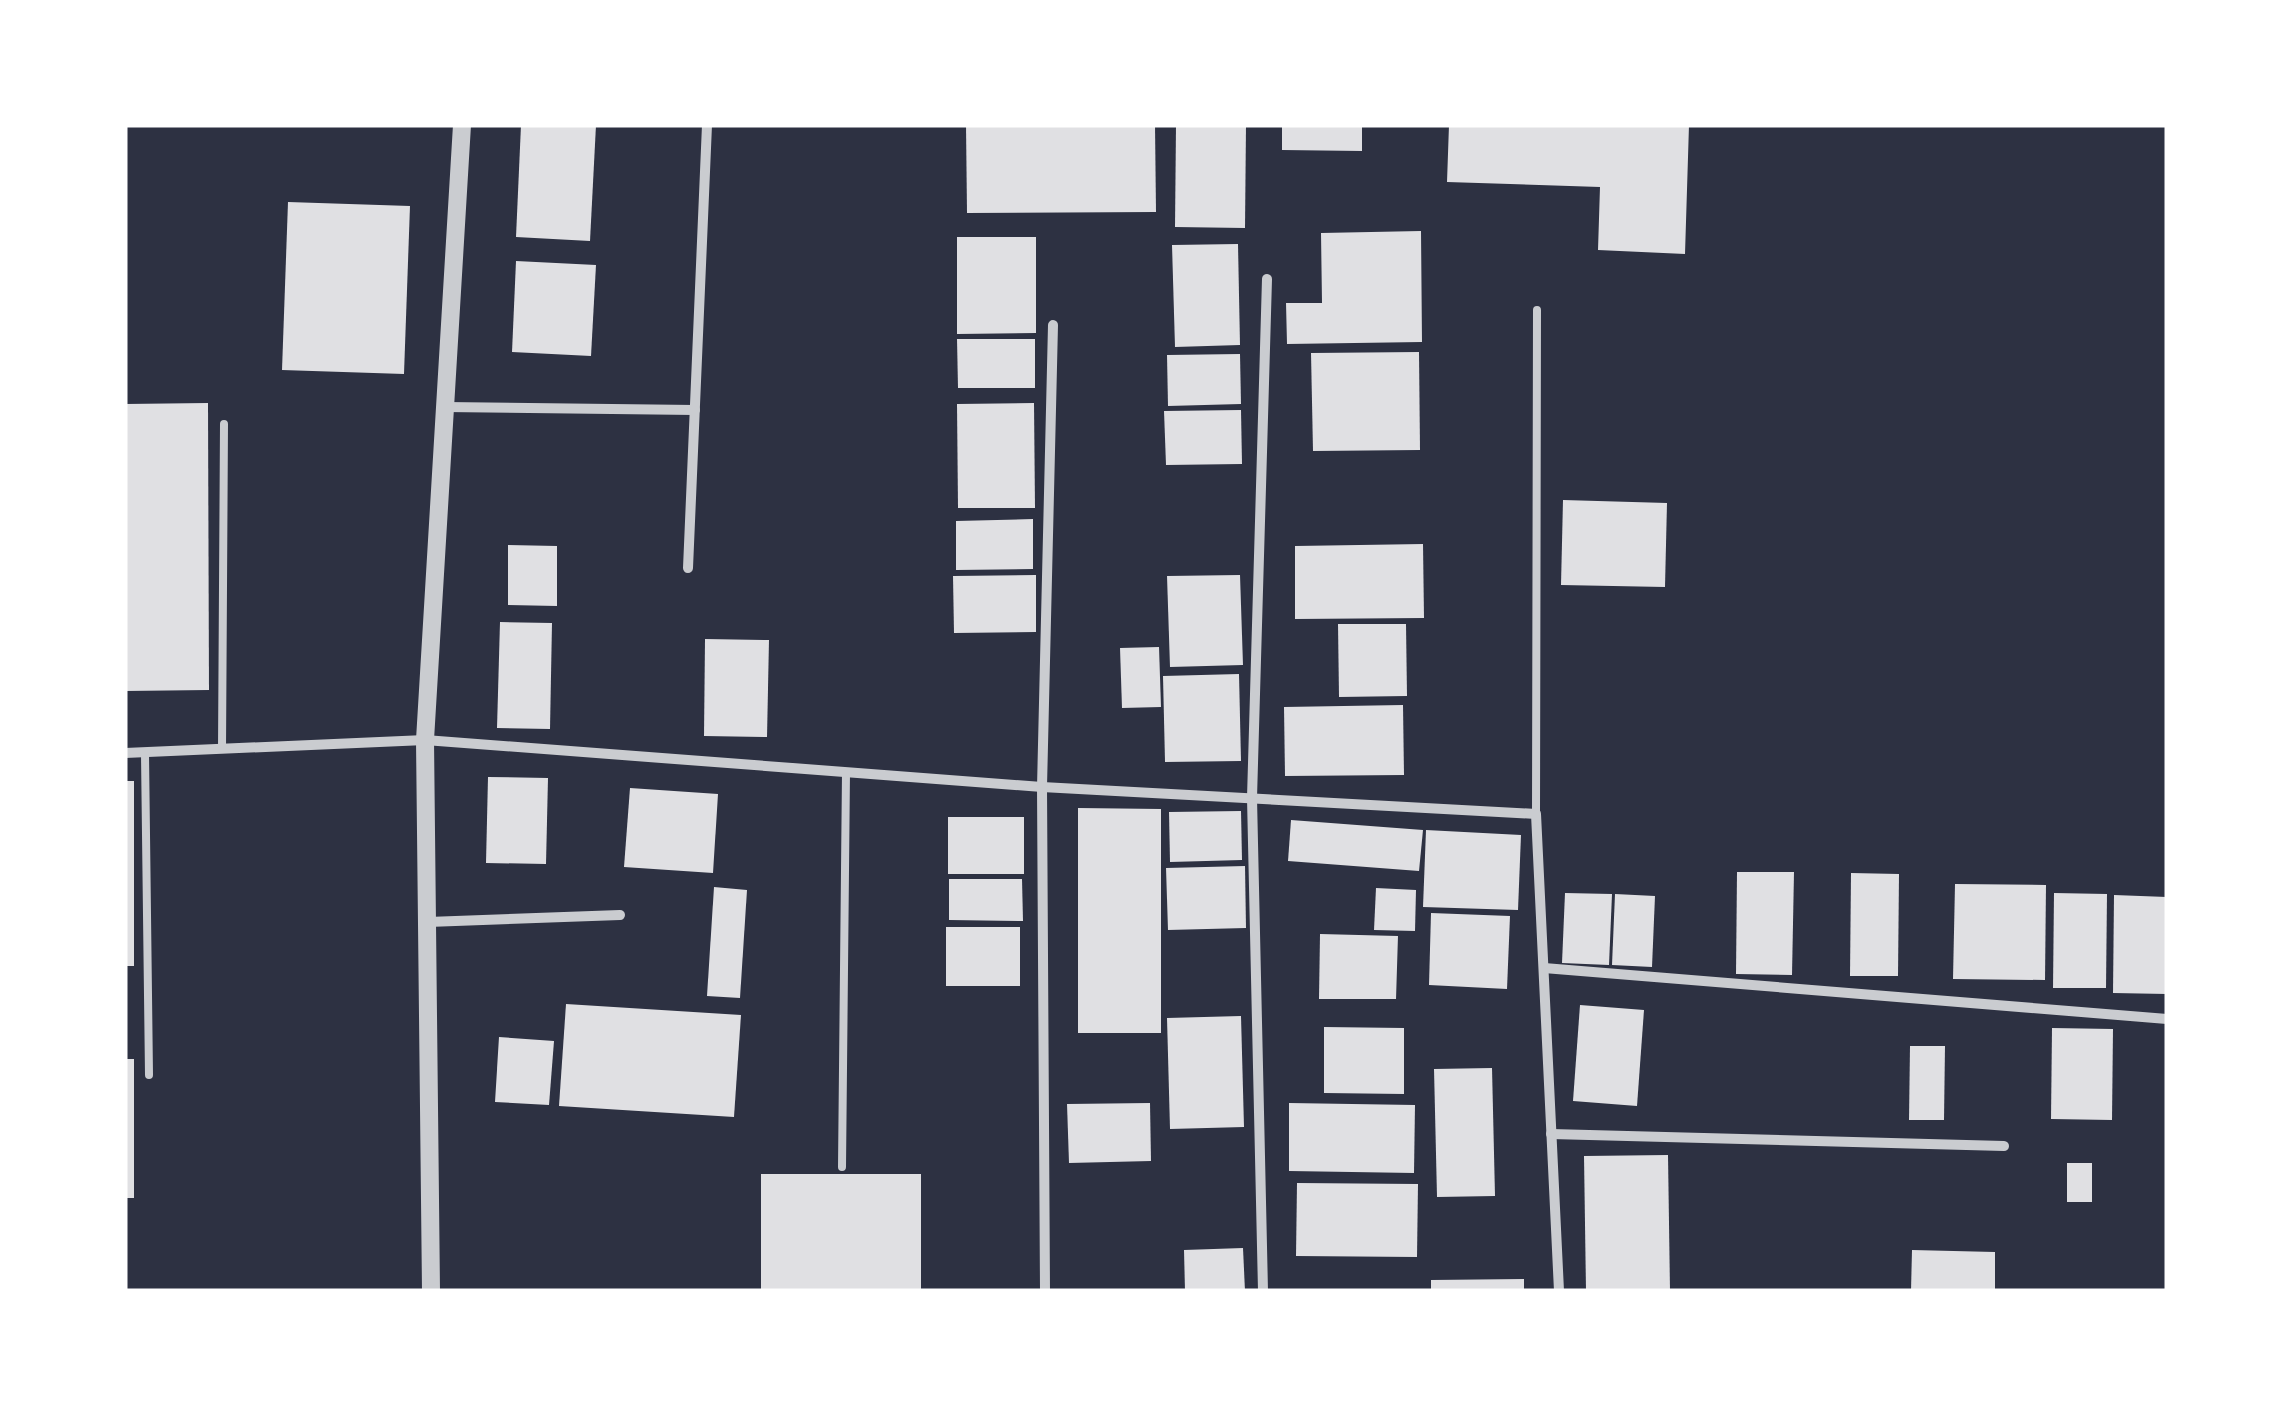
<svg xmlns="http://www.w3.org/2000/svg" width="2292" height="1416" font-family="Manrope,sans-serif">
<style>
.building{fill:#e0e0e3}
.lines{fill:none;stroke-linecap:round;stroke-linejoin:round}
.service{stroke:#caccd0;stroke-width:8}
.minor{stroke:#caccd0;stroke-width:10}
.tertiary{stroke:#caccd0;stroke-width:18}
</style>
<rect width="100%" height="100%" fill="#2d3142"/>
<g class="building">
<polygon points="521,125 596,125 590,241 516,237"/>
<polygon points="966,125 1155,125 1156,212 967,213"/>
<polygon points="1176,125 1246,125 1245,228 1175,227"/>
<polygon points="1282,125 1362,125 1362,151 1282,150"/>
<polygon points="1449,125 1689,125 1685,254 1598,250 1600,187 1447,182"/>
<polygon points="288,202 410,206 404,374 282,370"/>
<polygon points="1421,231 1422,342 1287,344 1286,303 1322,303 1321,233"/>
<polygon points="957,237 1036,237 1036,333 957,334"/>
<polygon points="1238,244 1240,345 1175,347 1172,245"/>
<polygon points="516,261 596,265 591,356 512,352"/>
<polygon points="957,339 1035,339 1035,388 958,388"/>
<polygon points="1419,352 1420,450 1313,451 1311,353"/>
<polygon points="1240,354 1241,404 1168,406 1167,355"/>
<polygon points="208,403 209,690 125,691 125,404"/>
<polygon points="1034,403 1035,508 958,508 957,404"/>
<polygon points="1241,410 1242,464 1166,465 1164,411"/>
<polygon points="1563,500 1667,503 1665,587 1561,585"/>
<polygon points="1033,519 1033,569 956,570 956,521"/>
<polygon points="1423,544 1424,618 1295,619 1295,546"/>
<polygon points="508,545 557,546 557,606 508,605"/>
<polygon points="1036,575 1036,632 954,633 953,576"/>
<polygon points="1240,575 1243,665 1170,667 1167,576"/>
<polygon points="500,622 552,623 550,729 497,728"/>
<polygon points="1338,624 1406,624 1407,696 1339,697"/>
<polygon points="705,639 769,640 767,737 704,736"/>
<polygon points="1159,647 1161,707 1122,708 1120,648"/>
<polygon points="1239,674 1241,761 1165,762 1163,676"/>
<polygon points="1403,705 1404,775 1285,776 1284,707"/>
<polygon points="488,777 548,778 546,864 486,863"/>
<rect x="125" y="781" width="9" height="185"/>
<polygon points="630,788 718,794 713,873 624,867"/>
<polygon points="1078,808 1161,809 1161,1033 1078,1033"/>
<polygon points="1241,811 1242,860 1170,862 1169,812"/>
<rect x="948" y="817" width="76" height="57"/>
<polygon points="1291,820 1423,830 1419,871 1288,861"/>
<polygon points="1426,830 1521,835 1518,910 1423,907"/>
<polygon points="1245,866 1246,928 1168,930 1166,868"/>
<polygon points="1737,872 1794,872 1792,975 1736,974"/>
<polygon points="1851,873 1899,874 1898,976 1850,976"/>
<polygon points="949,879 1022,879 1023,921 949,920"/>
<polygon points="1955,884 2046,885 2045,980 1953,979"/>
<polygon points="714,887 747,890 740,998 707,996"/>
<polygon points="1376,888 1416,890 1415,931 1374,930"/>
<polygon points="1565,893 1612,894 1609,965 1562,963"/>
<polygon points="2054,893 2107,894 2106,988 2053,988"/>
<polygon points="1615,894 1655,896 1652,967 1612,965"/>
<polygon points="2114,895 2167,897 2167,994 2113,993"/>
<polygon points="1431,913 1510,916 1507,989 1429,985"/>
<rect x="946" y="927" width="74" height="59"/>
<polygon points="1320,934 1398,936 1396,999 1319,999"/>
<polygon points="566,1004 741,1015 734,1117 559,1106"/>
<polygon points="1580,1005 1644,1010 1637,1106 1573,1101"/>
<polygon points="1241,1016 1244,1127 1170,1129 1167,1018"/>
<polygon points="1324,1027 1404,1028 1404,1094 1324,1093"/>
<polygon points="2052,1028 2113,1029 2112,1120 2051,1119"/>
<polygon points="499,1037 554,1041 549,1105 495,1102"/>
<polygon points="1910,1046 1945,1046 1944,1120 1909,1120"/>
<rect x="125" y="1059" width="9" height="139"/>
<polygon points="1492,1068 1495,1196 1437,1197 1434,1069"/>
<polygon points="1150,1103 1151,1161 1069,1163 1067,1104"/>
<polygon points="1289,1103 1415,1105 1414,1173 1289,1171"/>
<polygon points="1668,1155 1670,1291 1586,1291 1584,1156"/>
<rect x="2067" y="1163" width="25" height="39"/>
<rect x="761" y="1174" width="160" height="117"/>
<polygon points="1297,1183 1418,1184 1417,1257 1296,1256"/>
<polygon points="1243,1248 1245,1291 1185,1291 1184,1250"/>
<polygon points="1912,1250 1995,1252 1995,1291 1911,1291"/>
<polygon points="1524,1279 1524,1291 1431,1291 1431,1280"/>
</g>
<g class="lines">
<g class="service">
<polyline points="222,749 224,424"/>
<polyline points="145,754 149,1075"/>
<polyline points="1536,814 1537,310"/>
<polyline points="842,1167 846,772"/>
</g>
<g class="minor">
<polyline points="445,407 695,410"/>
<polyline points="688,568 707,125"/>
<polyline points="125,753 425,740 1042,787 1536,814 1559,1291"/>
<polyline points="428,922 620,915"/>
<polyline points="1544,968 2167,1019"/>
<polyline points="1551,1134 2004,1146"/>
<polyline points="1045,1291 1042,787 1053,325"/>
<polyline points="1263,1291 1252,798 1267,279"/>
</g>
<polyline class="tertiary" points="431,1291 425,740 462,125"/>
</g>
<rect width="2292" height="1416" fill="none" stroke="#ffffff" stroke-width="255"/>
</svg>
